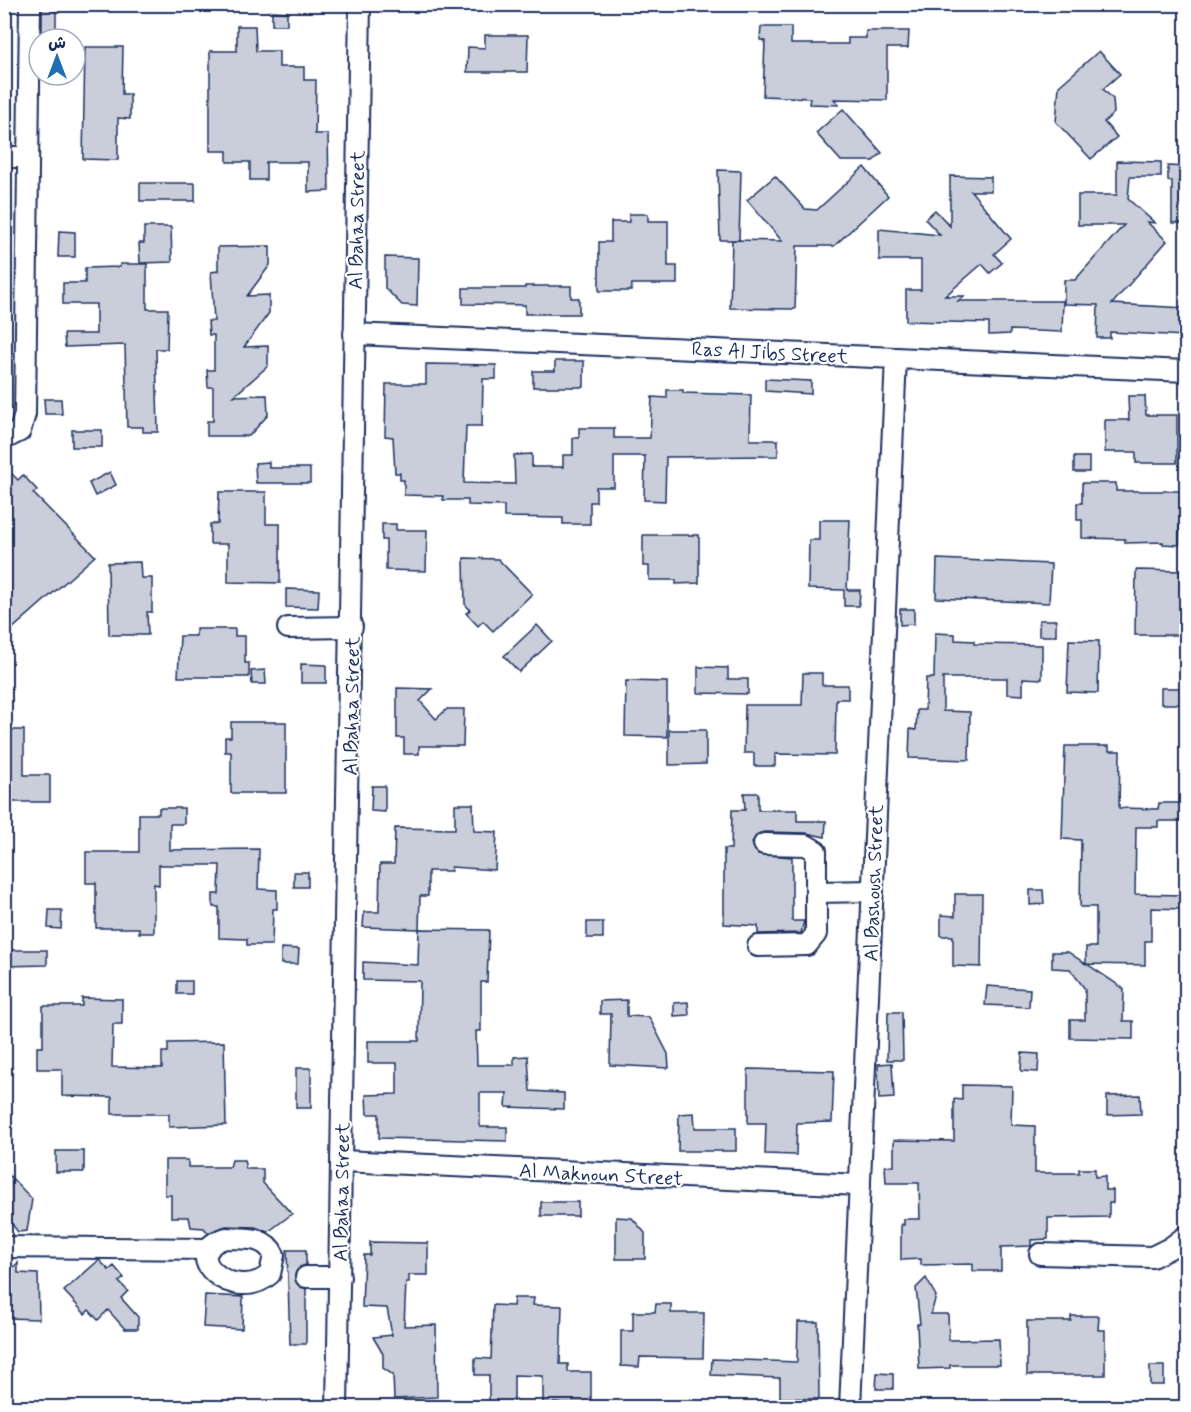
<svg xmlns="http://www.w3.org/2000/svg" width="1191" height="1412" font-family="Mynerve,'Playpen Sans Arabic',sans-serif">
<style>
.building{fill:#caceda;stroke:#1b2f5e;stroke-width:1.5}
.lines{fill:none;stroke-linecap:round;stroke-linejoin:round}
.street-tunnel{stroke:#d1d5df;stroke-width:20;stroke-dasharray:20 10;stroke-linecap:butt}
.street-casing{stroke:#1b2f5e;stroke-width:24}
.street{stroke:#fff;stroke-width:20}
.labels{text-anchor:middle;stroke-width:4.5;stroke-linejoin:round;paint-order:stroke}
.street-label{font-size:20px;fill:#1b2f5e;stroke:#fff}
</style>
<rect width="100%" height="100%" fill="#fff"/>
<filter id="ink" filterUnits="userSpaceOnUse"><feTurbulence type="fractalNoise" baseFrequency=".0167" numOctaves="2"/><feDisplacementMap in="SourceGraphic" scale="12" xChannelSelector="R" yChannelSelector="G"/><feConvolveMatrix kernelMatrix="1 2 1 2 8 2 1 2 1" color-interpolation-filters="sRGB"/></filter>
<g filter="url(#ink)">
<g class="building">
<rect x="42" y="4" width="14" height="35"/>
<polygon points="272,11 287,12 287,25 272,25"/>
<polygon points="237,26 255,26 256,51 279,51 279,67 304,67 304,80 316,80 315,134 328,134 329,191 308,192 308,162 266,162 266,180 250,180 250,162 227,162 227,151 210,151 210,51 237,51"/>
<polygon points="761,27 791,27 791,44 848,44 848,38 866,38 866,31 909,31 908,48 887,48 887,100 834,99 839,105 809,104 810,98 763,96 765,41 760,40"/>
<polygon points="485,35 528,35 527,72 467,72 468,47 485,48"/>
<polygon points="85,47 123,47 122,94 130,94 130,119 118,118 118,160 83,159"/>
<polygon points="1099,51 1120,74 1103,89 1113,99 1114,113 1104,122 1117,137 1091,159 1056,122 1059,86"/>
<polygon points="843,109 882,153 873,161 841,161 816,133"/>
<polygon points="1117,161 1161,162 1161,177 1130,177 1128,199 1155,223 1147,222 1167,241 1112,304 1186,308 1186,336 1110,332 1110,338 1097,338 1098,305 1064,304 1064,280 1075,280 1124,225 1078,225 1078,195 1117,195"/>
<polygon points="1168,166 1186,167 1186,223 1172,223 1172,181 1168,181"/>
<polygon points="864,167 888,196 834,246 797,246 795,309 730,308 732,240 782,241 747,200 775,176 805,209 817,210"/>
<polygon points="718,170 741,171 739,240 720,240"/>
<polygon points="950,176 991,177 991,191 971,191 1011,239 994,254 1002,263 990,273 982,264 945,296 964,296 958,301 1063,301 1062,332 1010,330 1010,334 989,335 989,323 906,321 906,290 921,290 921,260 879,260 879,229 940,235 925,219 935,210 950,226"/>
<rect x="140" y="183" width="55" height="18"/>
<polygon points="629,214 648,214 648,221 668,221 668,266 677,266 677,284 632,284 631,291 599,291 599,242 611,242 611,222 629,222"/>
<polygon points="144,227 171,227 172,262 140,263 139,243 144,243"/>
<polygon points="59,231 75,232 75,257 58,257"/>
<polygon points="270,246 270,265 247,296 269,295 269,313 244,347 268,346 268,366 234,396 267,395 268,415 249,436 207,436 207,421 213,421 213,387 208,387 207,370 214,370 214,335 209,335 208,321 214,321 211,272 218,271 218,247"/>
<polygon points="385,257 418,258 417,306 402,305 385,288"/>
<polygon points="120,264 147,264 147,309 168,309 167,349 156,349 158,432 143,432 143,427 127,427 125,345 65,347 64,334 96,334 96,304 63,304 63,283 85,283 85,268 120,267"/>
<polygon points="525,286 571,286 571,298 579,298 579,314 525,314 525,305 463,304 463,288 525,288"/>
<polygon points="555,361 584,361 584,387 533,387 533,371 555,371"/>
<polygon points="426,364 496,365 496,379 483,379 482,426 466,426 464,483 515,484 514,455 532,454 532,467 563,467 563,455 573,455 573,438 579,438 579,428 614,428 614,438 650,438 652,397 667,398 667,390 683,390 683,393 751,395 750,440 778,440 778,456 666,457 665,501 644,500 645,456 614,456 614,487 596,487 596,502 590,502 590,524 563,524 563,518 504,517 504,506 468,505 468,500 443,500 443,496 404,495 404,480 400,480 400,473 395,473 393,437 385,436 386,384 426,384"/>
<polygon points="765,379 811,381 811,394 765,391"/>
<polygon points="1128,396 1145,396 1146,415 1177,415 1177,463 1136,463 1136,452 1105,452 1105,420 1129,420"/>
<polygon points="44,399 61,399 62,414 45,414"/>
<rect x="72" y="430" width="30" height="17"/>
<rect x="1074" y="457" width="15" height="15"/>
<polygon points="269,462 269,468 310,468 310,483 256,483 255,463"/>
<polygon points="4,466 18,480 23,475 37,490 33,493 95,556 4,636"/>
<polygon points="110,472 116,485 95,496 89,483"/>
<polygon points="1082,483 1116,483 1116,491 1186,491 1186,521 1180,521 1179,545 1163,544 1163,542 1125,543 1125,539 1082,538 1082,520 1077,520 1077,503 1082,503"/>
<polygon points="219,492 266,492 266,524 280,524 280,583 228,582 228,544 210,544 210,524 218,524"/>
<polygon points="819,520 850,520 847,590 860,590 859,606 844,606 844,590 808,589 809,540 819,540"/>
<polygon points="382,524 396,524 396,530 427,530 426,571 386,570 386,540 382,540"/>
<polygon points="643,535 699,535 699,583 676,584 676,580 649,580 649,566 643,566"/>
<polygon points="464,558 498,559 532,594 493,631 483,621 478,626 466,613 470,610 465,604"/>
<polygon points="937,559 1051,564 1049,603 936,598"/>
<polygon points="140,562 141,578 152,578 152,612 147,612 148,635 109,635 108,563"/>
<polygon points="1136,570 1181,571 1180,635 1135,635"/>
<polygon points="286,589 319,590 318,608 286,607"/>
<polygon points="900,609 914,609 914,624 900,625"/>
<rect x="1039" y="620" width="17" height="16"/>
<polygon points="537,625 552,641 519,672 504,656"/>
<polygon points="196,629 235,629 235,636 245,636 245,663 249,663 249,677 178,677 180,636 196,636"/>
<polygon points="935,633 955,634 955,640 974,641 974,644 1042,645 1042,679 1023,678 1023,695 1007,694 1007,678 943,678 943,711 970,712 969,760 909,758 910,729 916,730 917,710 925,710 926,678 934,678"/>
<polygon points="1069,640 1099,641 1098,693 1067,692"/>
<polygon points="301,664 326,665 326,683 301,683"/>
<polygon points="698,667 728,668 728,679 748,679 748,694 698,693"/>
<polygon points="265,670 266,684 252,684 251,671"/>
<polygon points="803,673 822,673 822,685 848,685 848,699 836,699 835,755 775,754 775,766 754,766 754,753 744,753 745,705 802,705"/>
<polygon points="626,681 667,682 667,737 625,736"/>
<polygon points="397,688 432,689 420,701 436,719 447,709 464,709 463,746 419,746 419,754 404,754 404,738 397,738"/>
<rect x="1161" y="688" width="25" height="16"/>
<polygon points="231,722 286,722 286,793 231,793 231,752 225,752 225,737 231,737"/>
<polygon points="9,730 24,730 24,775 50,775 50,802 8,802"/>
<polygon points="669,730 706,730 706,764 669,765"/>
<polygon points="1065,746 1109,746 1109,751 1120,751 1119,808 1158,809 1159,803 1186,803 1186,821 1158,821 1158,827 1136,827 1135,894 1183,895 1183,909 1151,908 1151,941 1145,941 1145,965 1087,964 1124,989 1123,1021 1133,1021 1133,1039 1070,1038 1070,1020 1085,1020 1085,989 1070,969 1052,968 1052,952 1068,952 1086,964 1086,947 1096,947 1096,907 1080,907 1081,840 1062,839"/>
<polygon points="372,786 385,786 385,812 371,811"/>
<polygon points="744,793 758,793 758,810 797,810 797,821 826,821 825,837 806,833 764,832 758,834 752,843 758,854 792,857 792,921 804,921 801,933 758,934 758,926 724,924 724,849 731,849 732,810 745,810"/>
<polygon points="455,804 473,804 474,831 497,832 495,870 451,867 451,871 428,871 428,896 420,896 419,929 363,927 364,912 379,912 380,864 394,864 395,828 455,829"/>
<polygon points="159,808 184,808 184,824 170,824 170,850 259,849 258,889 277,890 277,909 273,909 272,945 247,945 247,939 219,938 219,907 213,907 213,894 219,894 220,865 159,865 159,885 154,884 154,933 139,933 139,928 96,928 96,883 86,883 86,852 139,852 139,814 159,814"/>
<rect x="294" y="872" width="14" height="15"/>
<polygon points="1030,890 1043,890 1044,904 1030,905"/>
<polygon points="955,894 982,894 981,967 953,966 953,936 941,936 941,915 955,916"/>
<polygon points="49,910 62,910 61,929 48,928"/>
<rect x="587" y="922" width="16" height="16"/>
<polygon points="419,929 489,930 487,982 481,982 481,1031 476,1031 477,1065 514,1065 514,1057 528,1056 530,1091 564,1093 564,1109 506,1107 507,1093 480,1093 480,1127 507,1127 507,1141 379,1138 379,1114 367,1114 366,1095 397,1094 397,1063 368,1063 368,1041 419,1041 420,981 363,980 363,962 418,965"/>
<polygon points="281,948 299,949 298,964 281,964"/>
<polygon points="4,950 47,950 47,965 4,966"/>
<rect x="177" y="981" width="15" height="13"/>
<polygon points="987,986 1030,989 1029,1007 985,1005"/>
<polygon points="82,998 122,999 122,1024 113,1024 112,1067 162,1068 162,1052 168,1052 168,1043 224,1042 226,1125 169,1127 169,1114 112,1114 112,1097 62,1096 62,1069 37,1069 37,1047 43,1047 43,1006 82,1006"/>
<polygon points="627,1000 627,1016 649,1017 668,1054 669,1068 610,1065 611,1014 600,1014 600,1001"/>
<polygon points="688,1002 689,1015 674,1016 674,1003"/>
<polygon points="888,1012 902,1012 903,1060 887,1060"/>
<polygon points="1022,1053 1039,1054 1038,1072 1021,1071"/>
<polygon points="892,1063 894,1098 879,1099 878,1064"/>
<rect x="296" y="1068" width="15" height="40"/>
<polygon points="748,1069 834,1071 832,1122 797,1123 796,1155 765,1154 766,1123 748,1123"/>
<polygon points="962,1085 1012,1086 1011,1125 1035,1126 1035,1173 1079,1173 1079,1169 1095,1169 1095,1177 1105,1176 1105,1190 1113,1190 1113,1203 1109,1203 1109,1217 1048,1218 1048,1239 1031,1240 1031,1246 1001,1247 1001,1271 973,1271 973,1264 921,1265 921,1259 901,1260 901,1224 904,1225 904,1219 920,1219 919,1183 886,1183 885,1166 894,1166 894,1140 954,1141 954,1099 962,1100"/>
<polygon points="1140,1095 1141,1114 1107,1115 1107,1096"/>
<polygon points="694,1113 695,1128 736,1128 736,1151 678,1151 679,1114"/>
<rect x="56" y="1151" width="28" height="21"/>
<polygon points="165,1160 188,1160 188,1167 230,1167 232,1160 244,1160 246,1169 263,1169 263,1183 292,1214 268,1232 255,1227 226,1226 208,1233 204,1228 191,1227 189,1217 171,1217 171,1195 165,1195"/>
<polygon points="4,1170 32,1199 27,1231 18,1232 12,1224 4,1225"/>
<rect x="541" y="1202" width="37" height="14"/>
<polygon points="616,1217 632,1218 645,1233 645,1259 616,1259"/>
<polygon points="370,1242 428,1243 428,1275 409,1275 409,1282 406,1282 404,1326 436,1325 437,1397 394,1399 393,1375 383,1368 383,1354 373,1337 392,1335 387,1308 362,1307 364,1255 370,1255"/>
<polygon points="287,1250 306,1250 306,1265 300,1267 294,1276 296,1283 306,1289 306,1344 290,1344"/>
<polygon points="99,1260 109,1270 114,1266 124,1278 119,1282 128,1291 121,1298 138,1317 138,1329 125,1329 108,1310 98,1320 89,1310 85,1314 64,1291"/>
<polygon points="18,1263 18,1273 38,1274 39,1319 7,1318 4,1275"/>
<polygon points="926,1278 936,1296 931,1314 948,1314 949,1340 999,1339 1000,1365 950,1365 950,1368 919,1369 917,1324 920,1324 916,1288"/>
<polygon points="205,1295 243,1297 242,1329 203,1327"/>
<polygon points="514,1298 534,1298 533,1305 562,1306 560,1364 568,1364 568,1372 591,1372 591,1403 543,1403 543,1376 514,1375 514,1407 489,1407 489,1375 475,1375 475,1358 491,1359 493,1305 513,1306"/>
<polygon points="656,1304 671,1304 671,1313 704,1313 703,1358 640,1357 639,1367 621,1366 621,1331 633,1331 633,1312 655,1312"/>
<polygon points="1071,1316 1099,1316 1098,1330 1105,1330 1105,1375 1027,1375 1027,1321 1071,1321"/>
<polygon points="798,1322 818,1322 819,1399 780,1398 780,1378 711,1375 712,1359 797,1362"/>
<rect x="1150" y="1366" width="14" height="19"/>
<polygon points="877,1373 893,1374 893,1389 876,1389"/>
</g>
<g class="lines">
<polyline class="street-tunnel" points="288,1278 306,1277"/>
<defs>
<g id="street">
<polyline points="4,157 27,157"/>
<polyline points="354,334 1186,371"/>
<polyline points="4,439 20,431 25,414 30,4"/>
<polyline points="288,628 352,627"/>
<polyline points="817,892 873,891"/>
<polyline points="758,946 807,945 816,934 816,851 806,845 764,844"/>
<polyline points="342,1161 860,1185"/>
<path d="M226 1238C244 1239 265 1235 274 1255L270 1274C235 1306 174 1253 226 1238Z"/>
<polyline points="4,1247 209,1249"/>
<polyline points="1040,1254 1152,1257 1170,1248 1186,1236"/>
<polyline points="306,1277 340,1277"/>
<polyline points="337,1408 360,4"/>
<polyline points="850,1408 896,358"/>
</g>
</defs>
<use href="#street" class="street-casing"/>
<use href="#street" class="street"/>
</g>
</g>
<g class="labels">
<g class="street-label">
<text transform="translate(356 220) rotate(-89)" y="7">Al Bahaa Street</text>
<text transform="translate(770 352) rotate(3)" y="7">Ras Al Jibs Street</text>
<text transform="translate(351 706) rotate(-89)" y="7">Al Bahaa Street</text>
<text transform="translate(873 883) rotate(-88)" y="7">Al Bashoush Street</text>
<text transform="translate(601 1174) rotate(3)" y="7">Al Maknoun Street</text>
<text transform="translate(341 1192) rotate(-89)" y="7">Al Bahaa Street</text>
</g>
</g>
<rect width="1191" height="1412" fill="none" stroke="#fff" stroke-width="24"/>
<rect x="12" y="12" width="1167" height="1388" fill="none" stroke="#1b2f5e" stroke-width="2" filter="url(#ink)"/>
<g transform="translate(57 57)"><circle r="28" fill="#ffffff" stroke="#a4acbf" stroke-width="1.5"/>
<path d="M0-4.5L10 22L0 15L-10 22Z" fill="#1f6fb2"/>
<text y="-9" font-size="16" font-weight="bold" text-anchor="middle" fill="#1b2f5e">ش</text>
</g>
</svg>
